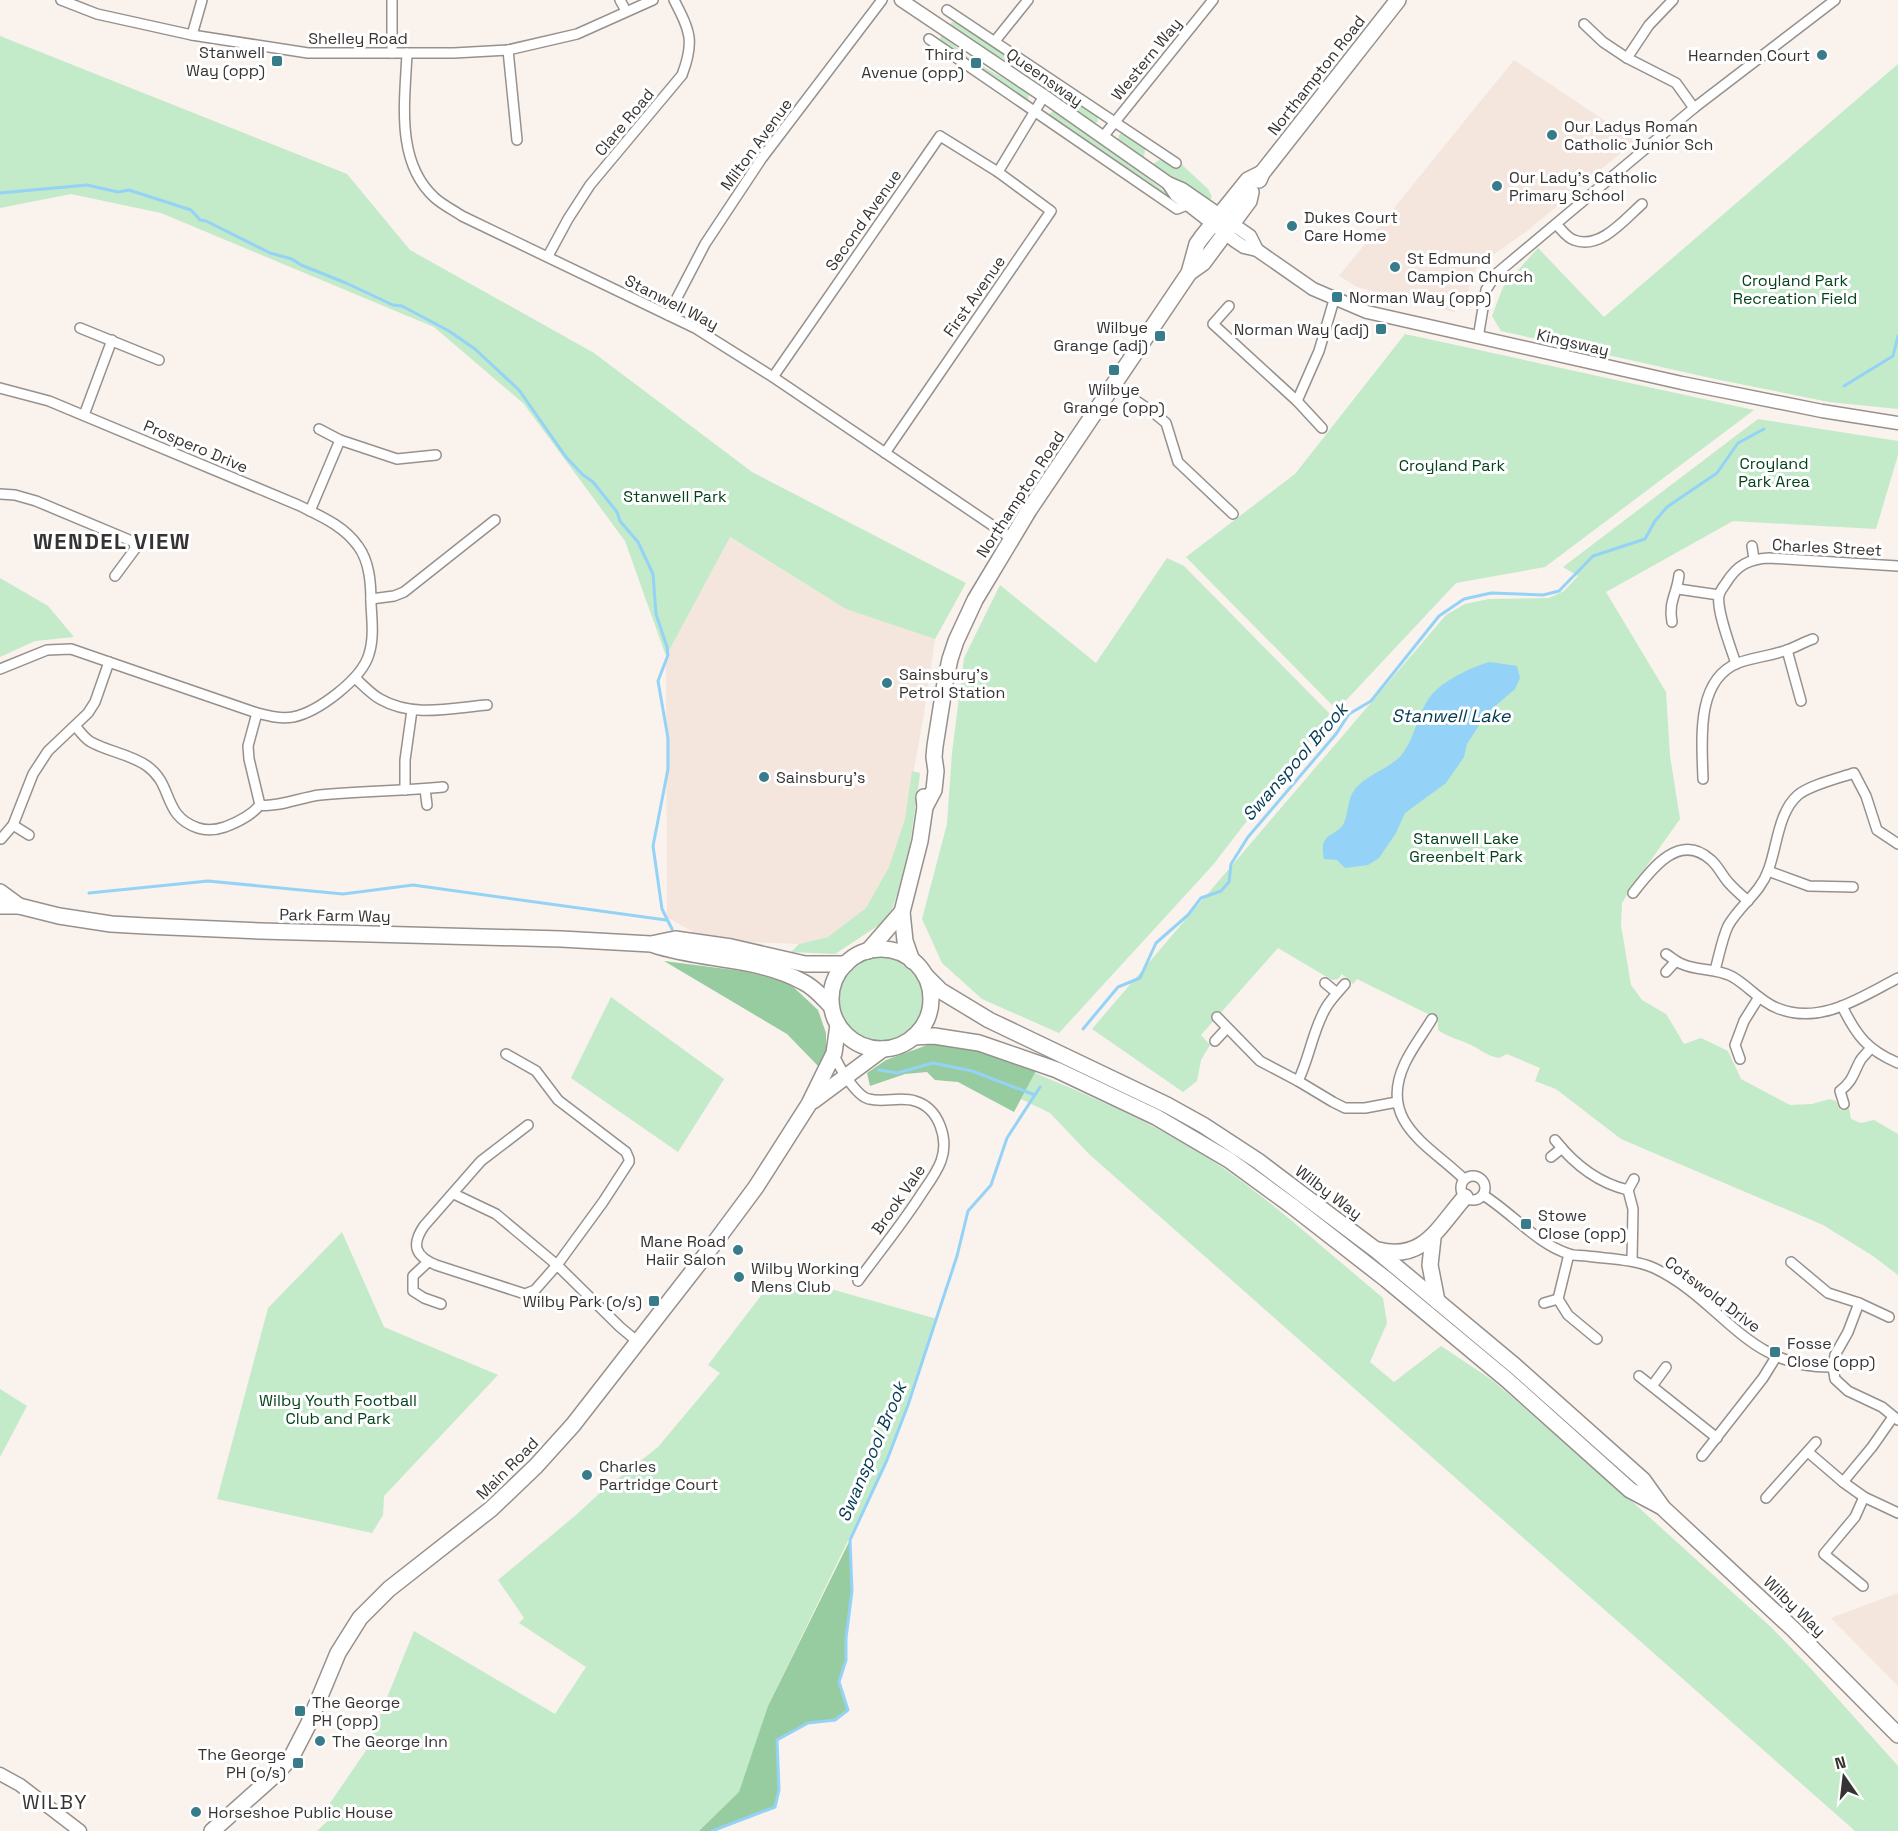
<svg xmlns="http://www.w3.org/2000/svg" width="1898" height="1831" font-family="'Space Grotesk',sans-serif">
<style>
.built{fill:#f4e5dd}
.green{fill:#c3eac9}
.forest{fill:#97cca1}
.water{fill:#94d3f7}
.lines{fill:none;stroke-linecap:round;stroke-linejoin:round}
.stream{stroke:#94d3f7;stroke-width:3}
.minor-casing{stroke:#97918d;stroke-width:12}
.tertiary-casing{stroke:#97918d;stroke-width:15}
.primary-casing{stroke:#97918d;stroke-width:18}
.trunk-casing{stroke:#97918d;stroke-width:18}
.minor{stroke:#fff;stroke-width:9}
.tertiary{stroke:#fff;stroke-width:12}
.primary{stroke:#fff;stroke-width:15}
.trunk{stroke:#fff;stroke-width:15}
.poi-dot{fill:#387b8b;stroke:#fff;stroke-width:2}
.labels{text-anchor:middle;stroke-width:6;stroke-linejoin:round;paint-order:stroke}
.street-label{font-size:16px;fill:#363332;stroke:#fff}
.poi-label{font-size:16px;fill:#363332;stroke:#fff;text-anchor:start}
.park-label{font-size:16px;fill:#03421b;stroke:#fff}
.water-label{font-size:18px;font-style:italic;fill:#043a52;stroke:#fff}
.quarter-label{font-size:20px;letter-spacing:1.5px;fill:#363332;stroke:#fff}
.district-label{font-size:22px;font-weight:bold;letter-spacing:1.5px;fill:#363332;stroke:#fff}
</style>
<rect width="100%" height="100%" fill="#f9f2ed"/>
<g class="built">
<polygon points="1514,60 1635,141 1527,231 1477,266 1468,291 1454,312 1357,287 1339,276"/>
<polygon points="729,537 846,609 935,639 923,719 905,819 889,867 866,908 828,937 799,944 707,940 667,917 666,656"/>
<polygon points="1898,1593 1898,1686 1831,1618"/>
</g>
<g class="green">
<polygon points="952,22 959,22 1097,115 1098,121 1096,123 1092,122 1045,90 1025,71 1011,62 987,52 949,26"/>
<path d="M943 34C954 45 966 57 980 65 996 74 1012 82 1027 92L1029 95 1028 99 1024 100 942 45 940 38Z"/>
<polygon points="0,36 347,174 410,250 594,353 752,472 966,583 935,639 846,609 730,537 666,656 625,541 524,404 434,327 161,213 71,194 0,208"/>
<polygon points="1898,64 1898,409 1829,402 1715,379 1501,331 1492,316 1503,287 1538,248 1604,317"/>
<polygon points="1053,111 1098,140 1177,201 1172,202 1050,119 1048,115"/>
<polygon points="1122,133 1145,149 1144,158 1118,140 1119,135"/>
<polygon points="1159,160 1179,162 1208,189 1212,197 1209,201 1153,164"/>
<polygon points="1405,334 1754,410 1545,567 1456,583 1337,710 1186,557 1295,474"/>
<path d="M1758 419 1898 441V455L1876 529 1733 521 1606 592 1666 692 1670 756 1680 819 1631 888 1622 903 1621 925 1631 985 1642 1000 1666 1014 1684 1044 1701 1038 1728 1051 1741 1079 1790 1105 1812 1104 1830 1099 1836 1101 1840 1110 1849 1108 1851 1119 1861 1123 1874 1120 1898 1134V1275L1873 1256 1823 1225 1621 1139 1556 1089 1535 1081 1540 1068 1507 1054 1499 1058C1487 1056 1480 1049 1469 1044 1458 1039 1448 1037 1438 1030V1019L1357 979 1353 984 1342 974 1338 979 1332 980 1278 948 1201 1035 1210 1045 1201 1060 1197 1081 1183 1092 1092 1029 1446 615 1465 604 1489 599 1549 598 1564 591 1578 576 1563 567Z"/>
<polygon points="1167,558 1184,566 1330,714 1212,866 1059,1033 982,999 942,963 922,919 947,824 952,753 964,658 1000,585 1096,663"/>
<polygon points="0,578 48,606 74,637 35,641 0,657"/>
<polygon points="912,771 920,773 919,782 910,844 897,895 892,909 882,923 835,954 791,952 799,944 828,937 866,908 889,867 905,819"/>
<circle cx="881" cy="998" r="43"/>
<polygon points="611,997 724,1079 678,1152 571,1078"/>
<path d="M1035 1073C1097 1099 1168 1129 1223 1168 1279 1207 1330 1254 1383 1298L1387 1323 1370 1362 1394 1382 1441 1346 1492 1380 1607 1479 1772 1628 1812 1670 1898 1766V1831H1855L1089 1154 1050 1113 1021 1099Z"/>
<polygon points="342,1232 384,1327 498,1375 384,1496 383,1515 372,1533 217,1499 268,1308"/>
<polygon points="806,1282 937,1319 908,1405 887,1460 768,1706 739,1793 699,1831 317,1831 338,1811 328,1806 365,1752 414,1631 555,1714 586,1667 519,1623 524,1618 498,1580 576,1515 601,1492 658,1447 720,1373 708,1365 770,1284"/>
<polygon points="0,1389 27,1406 0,1457"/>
</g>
<g class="forest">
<polygon points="664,961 742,971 788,982 818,1010 826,1033 826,1053 819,1067 787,1034"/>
<polygon points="933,1043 987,1051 1036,1071 1014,1112 958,1082 935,1080 927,1072 905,1074 870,1086 867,1073 886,1060"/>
<polygon points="850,1540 852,1591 846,1638 846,1660 839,1682 848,1710 835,1720 808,1723 777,1740 779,1790 775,1807 713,1831 699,1831 739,1792 768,1706"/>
</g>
<path class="water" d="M1490 662 1517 666 1520 678 1515 689 1487 713 1467 744 1464 757 1446 783 1405 813 1396 833 1379 858 1368 865 1345 868 1337 860 1324 859C1318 831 1336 838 1344 823 1349 812 1347 799 1355 789 1368 773 1391 769 1403 753 1417 734 1418 709 1434 692 1446 680 1473 666 1490 662Z"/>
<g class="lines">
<g class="stream">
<polyline points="0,193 87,185 118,192 129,190 191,210 200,220 206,221 270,253 292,259 301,265 346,283 393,305 402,306 449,331 475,349 519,390 566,457 582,474 593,482 617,512 620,521 638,542 653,574 656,614 667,647 668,655 658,681 668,738 668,769 653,846 662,909 672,929"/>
<polyline points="1844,386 1893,356 1898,336"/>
<polyline points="89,893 208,881 343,894 413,885 666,920"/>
<polyline points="1083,1029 1118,987 1140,978 1156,943 1188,915 1201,898 1221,891 1229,882 1231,864 1248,837 1336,734 1349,714 1371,701 1439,616 1464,599 1491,593 1543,595 1559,591 1593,556 1645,539 1655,521 1667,507 1717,473 1738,443 1764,429"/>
<polyline points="879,1070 897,1073 933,1063 972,1071 1035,1095"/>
<polyline points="712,1831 775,1807 779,1790 777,1740 808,1723 835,1720 848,1710 839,1682 846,1660 846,1638 852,1591 850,1540 887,1460 908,1405 957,1256 968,1211 991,1185 1007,1138 1040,1087"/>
</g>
<defs>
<g id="minor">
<polyline points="61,0 97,14 192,35 308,53 454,53 508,50 577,34 653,0"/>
<polyline points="620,0 626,11"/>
<polyline points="947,10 1176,163"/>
<polyline points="1584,24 1603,42 1627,58 1676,83 1694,108"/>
<polyline points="192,35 202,0"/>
<polyline points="929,39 1177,209 1187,205"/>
<polyline points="995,41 1028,0"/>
<polyline points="508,50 517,140"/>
<polyline points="392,53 392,0"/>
<path d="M407 53C405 101 395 162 435 198 443 205 453 210 462 216L695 328 773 377 1011 538"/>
<polyline points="1627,58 1649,25 1673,0"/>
<polyline points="1102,138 1213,0"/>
<polyline points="998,172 1044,96"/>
<path d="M1556 224C1561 229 1567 238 1574 240 1600 250 1624 220 1642 204"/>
<path d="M548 256 568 219 590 185 682 75C695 41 690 31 674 0"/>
<polyline points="1229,306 1213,324 1297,401 1322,428"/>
<polyline points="668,315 705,244 762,158 882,0"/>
<polyline points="80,328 159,360"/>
<polyline points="1478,338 1486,290 1496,274 1694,108 1835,0"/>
<polyline points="773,377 940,136 998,172 1051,211 885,453"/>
<polyline points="1113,385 1154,413 1166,423 1178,462 1233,514"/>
<path d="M0 388 49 401 298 505C320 516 343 525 358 546 370 562 371 585 371 604 372 621 374 638 369 654 362 679 318 712 293 717 280 719 269 716 257 713L71 649 47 650 0 669"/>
<polyline points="1297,401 1319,351 1334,300"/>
<polyline points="84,415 112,340"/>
<polyline points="319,429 340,440"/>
<polyline points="0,494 15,495 36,501 134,542 135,549 115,576"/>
<polyline points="310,511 340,440 397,459 436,455"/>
<polyline points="1752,546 1754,559"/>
<polyline points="1678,589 1719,595"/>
<polyline points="371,599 394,596 404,592 495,520"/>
<path d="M1672 622C1668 602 1677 594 1679 575"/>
<polyline points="1787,650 1801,701"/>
<path d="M1736 664C1731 648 1716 610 1719 595 1720 591 1724 586 1726 583 1737 565 1749 559 1769 558L1898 566"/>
<path d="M355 678C363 685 371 694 380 699 413 718 451 708 487 705"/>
<path d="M75 726C80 731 85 739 91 742 109 752 130 754 147 766 174 785 162 816 198 828 207 831 216 830 225 827 238 822 251 816 260 805L249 759 248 746 257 713"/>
<path d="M1703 779C1702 742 1695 680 1738 663 1754 657 1771 656 1787 650 1796 647 1804 642 1813 639"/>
<polyline points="425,789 427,805"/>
<polyline points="405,790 405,760 412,710"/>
<path d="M260 805C276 808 302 797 320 795 361 791 402 791 443 787"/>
<polyline points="13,825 29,835"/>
<polyline points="1,839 13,825 33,774 48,751 88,713 95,702 109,662"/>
<polyline points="1768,871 1809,886 1853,887"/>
<path d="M1633 893C1651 870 1679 831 1711 860 1718 866 1722 875 1728 882 1734 889 1741 895 1748 901"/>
<path d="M1666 954C1671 957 1676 962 1682 964 1697 971 1715 968 1731 976 1748 985 1759 1001 1777 1008 1820 1026 1861 997 1898 978"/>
<path d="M1715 970C1719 956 1722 939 1728 926 1739 906 1760 893 1768 871 1777 848 1778 812 1798 795 1810 785 1839 778 1854 773L1866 796 1877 830 1898 844"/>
<polyline points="1666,972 1676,961"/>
<polyline points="1325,983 1337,993"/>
<path d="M1842 1006C1856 1035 1867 1050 1898 1063"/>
<polyline points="1217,1017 1260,1061 1298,1081 1333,1102 1345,1108 1365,1108 1397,1102"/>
<path d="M1432 1019C1423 1034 1412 1048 1405 1063 1377 1122 1429 1145 1464 1179"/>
<polyline points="1215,1041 1227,1028"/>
<path d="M834 1054C838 1066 856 1096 869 1099 884 1103 900 1096 915 1101 939 1108 949 1139 941 1161 937 1172 929 1183 922 1193 903 1223 879 1252 858 1281"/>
<polyline points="1740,1059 1735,1045 1744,1021 1759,997"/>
<path d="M1298 1081C1310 1057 1313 1028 1327 1006 1332 998 1339 991 1345 984"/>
<path d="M1844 1104 1840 1091C1853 1081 1853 1074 1860 1061 1862 1057 1867 1053 1870 1049"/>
<path d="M528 1125 481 1161 424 1226C411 1245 415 1256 436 1265L525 1294 535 1290 557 1265 620 1327 638 1342"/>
<path d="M1555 1140C1574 1164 1598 1183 1628 1190L1633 1209 1632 1261"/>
<polyline points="1551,1157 1562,1148"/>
<circle cx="1473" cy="1188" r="12"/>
<polyline points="1628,1190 1634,1179"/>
<polyline points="454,1194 496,1214 557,1265 603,1202 629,1162 629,1159 626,1152 558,1100 536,1071 506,1054"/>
<path d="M1483 1195C1511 1212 1537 1244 1569 1254 1574 1256 1581 1255 1587 1256 1609 1259 1634 1259 1654 1268 1722 1300 1746 1369 1833 1367"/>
<polyline points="1569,1254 1558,1299 1568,1315 1597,1339"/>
<polyline points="428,1262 413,1276 413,1291 424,1298 441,1304"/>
<polyline points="1791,1262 1828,1293 1859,1303 1889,1317"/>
<polyline points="1544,1303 1558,1299"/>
<polyline points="1859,1303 1848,1332 1835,1355 1833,1367 1835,1379 1848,1391 1882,1407 1898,1420"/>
<polyline points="1639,1376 1717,1438"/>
<polyline points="1652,1386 1666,1367"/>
<polyline points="1808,1452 1843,1482 1864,1497 1898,1513"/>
<polyline points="1702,1456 1763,1378 1776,1357"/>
<polyline points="1843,1482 1872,1447 1893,1417"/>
<polyline points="1766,1498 1816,1442"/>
<polyline points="1863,1586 1824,1554 1855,1517 1864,1497"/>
</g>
<g id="tertiary">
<polyline points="901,0 1044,96 1168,183 1182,189 1250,236 1257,250"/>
<polyline points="1168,183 1176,195 1235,241 1244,247 1257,250 1313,289 1367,312 1682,383 1822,411 1898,423"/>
<polyline points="0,1774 20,1785 80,1831"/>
</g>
<g id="primary">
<polyline points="1259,180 1262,173 1398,0"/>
<polyline points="1189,273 1203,263 1249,201 1251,192"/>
<polyline points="925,807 934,790 936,771 934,757 935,746 945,683 950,659 956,641 975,600 1029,510 1189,273 1197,244 1202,237 1248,180 1262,173"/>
<polyline points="868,951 902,912"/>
<polyline points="912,961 905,941 902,912 920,841 925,807 924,797"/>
<polyline points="813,1101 883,1049"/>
<polyline points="212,1831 276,1774 292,1756 308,1725 338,1653 360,1618 389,1589 491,1509 536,1466 573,1425 707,1253 756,1187 809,1104 834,1053 838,1025"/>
</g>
<g id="trunk">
<polyline points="0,892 19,906"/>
<polyline points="0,906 19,906 59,916 111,924 146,926 260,931 561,939 651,944 675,939 731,947 805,964 846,964"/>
<path d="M654 945C702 961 758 957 803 982 814 987 823 998 831 1006"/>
<circle cx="881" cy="999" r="50"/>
<polyline points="924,974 941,991 989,1020 1167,1105 1203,1125 1258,1161 1376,1250 1515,1366 1643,1480 1663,1508 1793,1629 1898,1735"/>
<polyline points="913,1037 934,1036 979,1043 1057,1070 1156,1117 1229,1160 1292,1206 1387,1280 1506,1379 1630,1490 1660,1506"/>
<polyline points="1433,1238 1430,1265 1437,1301"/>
<path d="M1378 1250C1424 1262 1439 1226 1465 1197"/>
</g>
</defs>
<use href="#minor" class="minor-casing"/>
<use href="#tertiary" class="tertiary-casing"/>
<use href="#primary" class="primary-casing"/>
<use href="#trunk" class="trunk-casing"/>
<use href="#minor" class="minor"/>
<use href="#tertiary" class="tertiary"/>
<use href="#primary" class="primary"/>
<use href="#trunk" class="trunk"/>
</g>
<g class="poi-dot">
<circle cx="1822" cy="55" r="6"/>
<rect x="271" y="55" width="12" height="12" rx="3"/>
<rect x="970" y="57" width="12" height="12" rx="3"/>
<circle cx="1552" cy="135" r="6"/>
<circle cx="1497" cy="186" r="6"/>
<circle cx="1292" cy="226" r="6"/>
<circle cx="1395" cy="267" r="6"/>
<rect x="1331" y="291" width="12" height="12" rx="3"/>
<rect x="1375" y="323" width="12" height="12" rx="3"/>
<rect x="1154" y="330" width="12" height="12" rx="3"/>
<rect x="1108" y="364" width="12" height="12" rx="3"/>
<circle cx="887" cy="683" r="6"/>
<circle cx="764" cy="777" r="6"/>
<rect x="1520" y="1218" width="12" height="12" rx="3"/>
<circle cx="738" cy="1250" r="6"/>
<circle cx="739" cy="1277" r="6"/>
<rect x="648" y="1295" width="12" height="12" rx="3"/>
<rect x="1769" y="1346" width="12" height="12" rx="3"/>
<circle cx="587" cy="1475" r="6"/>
<rect x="294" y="1705" width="12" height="12" rx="3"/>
<circle cx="320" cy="1741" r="6"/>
<rect x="292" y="1757" width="12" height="12" rx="3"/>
<circle cx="196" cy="1812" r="6"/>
</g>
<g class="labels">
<g class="street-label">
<text x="358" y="44">Shelley Road</text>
<text transform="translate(1146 59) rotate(-51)" y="6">Western Way</text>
<text transform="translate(1316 75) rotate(-52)" y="6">Northampton Road</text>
<text transform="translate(1045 77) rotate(35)" y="6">Queensway</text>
<text transform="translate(624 122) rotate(-50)" y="6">Clare Road</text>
<text transform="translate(756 144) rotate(-54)" y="6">Milton Avenue</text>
<text transform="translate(863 220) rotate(-55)" y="6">Second Avenue</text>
<text transform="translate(974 296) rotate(-55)" y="6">First Avenue</text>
<text transform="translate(672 302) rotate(27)" y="6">Stanwell Way</text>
<text transform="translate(1573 342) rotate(13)" y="6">Kingsway</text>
<text transform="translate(196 446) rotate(23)" y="6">Prospero Drive</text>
<text transform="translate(1020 494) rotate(-57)" y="6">Northampton Road</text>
<text transform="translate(1827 547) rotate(3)" y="6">Charles Street</text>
<text transform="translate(335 915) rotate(1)" y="6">Park Farm Way</text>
<text transform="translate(1329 1192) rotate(37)" y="6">Wilby Way</text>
<text transform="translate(898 1199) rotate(-55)" y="6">Brook Vale</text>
<text transform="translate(1713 1294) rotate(37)" y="6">Cotswold Drive</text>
<text transform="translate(507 1468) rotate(-45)" y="6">Main Road</text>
<text transform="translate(1795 1606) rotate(44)" y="6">Wilby Way</text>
</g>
<g class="poi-label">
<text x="265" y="58" text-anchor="end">Stanwell<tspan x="265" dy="18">Way (opp)</tspan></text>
<text x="964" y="60" text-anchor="end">Third<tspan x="964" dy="18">Avenue (opp)</tspan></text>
<text x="1810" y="61" text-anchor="end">Hearnden Court</text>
<text x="1564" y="132">Our Ladys Roman<tspan x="1564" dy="18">Catholic Junior Sch</tspan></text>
<text x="1509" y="183">Our Lady's Catholic<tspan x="1509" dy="18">Primary School</tspan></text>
<text x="1304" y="223">Dukes Court<tspan x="1304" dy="18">Care Home</tspan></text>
<text x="1407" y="264">St Edmund<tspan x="1407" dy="18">Campion Church</tspan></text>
<text x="1349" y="303">Norman Way (opp)</text>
<text x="1148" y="333" text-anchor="end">Wilbye<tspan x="1148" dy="18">Grange (adj)</tspan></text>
<text x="1369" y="335" text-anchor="end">Norman Way (adj)</text>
<text x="1114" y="395" text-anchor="middle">Wilbye<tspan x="1114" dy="18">Grange (opp)</tspan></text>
<text x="899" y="680">Sainsbury's<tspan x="899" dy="18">Petrol Station</tspan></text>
<text x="776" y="783">Sainsbury's</text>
<text x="1538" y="1221">Stowe<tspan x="1538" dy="18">Close (opp)</tspan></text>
<text x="726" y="1247" text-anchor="end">Mane Road<tspan x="726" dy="18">Haiir Salon</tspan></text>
<text x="751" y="1274">Wilby Working<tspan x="751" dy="18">Mens Club</tspan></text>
<text x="642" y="1307" text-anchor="end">Wilby Park (o/s)</text>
<text x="1787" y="1349">Fosse<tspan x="1787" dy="18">Close (opp)</tspan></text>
<text x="599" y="1472">Charles<tspan x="599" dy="18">Partridge Court</tspan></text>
<text x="312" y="1708">The George<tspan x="312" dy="18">PH (opp)</tspan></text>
<text x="332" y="1747">The George Inn</text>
<text x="286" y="1760" text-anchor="end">The George<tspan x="286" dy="18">PH (o/s)</tspan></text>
<text x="208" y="1818">Horseshoe Public House</text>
</g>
<g class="park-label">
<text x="1795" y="286">Croyland Park<tspan x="1795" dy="18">Recreation Field</tspan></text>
<text x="1774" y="469">Croyland<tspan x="1774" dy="18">Park Area</tspan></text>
<text x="1452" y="471">Croyland Park</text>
<text x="675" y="502">Stanwell Park</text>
<text x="1466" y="844">Stanwell Lake<tspan x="1466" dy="18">Greenbelt Park</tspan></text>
<text x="338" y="1406">Wilby Youth Football<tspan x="338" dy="18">Club and Park</tspan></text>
</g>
<g class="water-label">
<text x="1451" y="722">Stanwell Lake</text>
<text transform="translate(1295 762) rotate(-49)" y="6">Swanspool Brook</text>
<text transform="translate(872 1452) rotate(-67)" y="6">Swanspool Brook</text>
</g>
<g class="quarter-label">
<text x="55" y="1809">WILBY</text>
</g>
<g class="district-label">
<text x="112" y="549">WENDEL VIEW</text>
</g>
</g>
<g transform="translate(1844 1777) rotate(346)" stroke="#ffffff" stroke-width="4.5" paint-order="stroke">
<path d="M0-4.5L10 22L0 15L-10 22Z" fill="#363332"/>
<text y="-9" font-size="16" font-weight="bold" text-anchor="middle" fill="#363332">N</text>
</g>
</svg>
